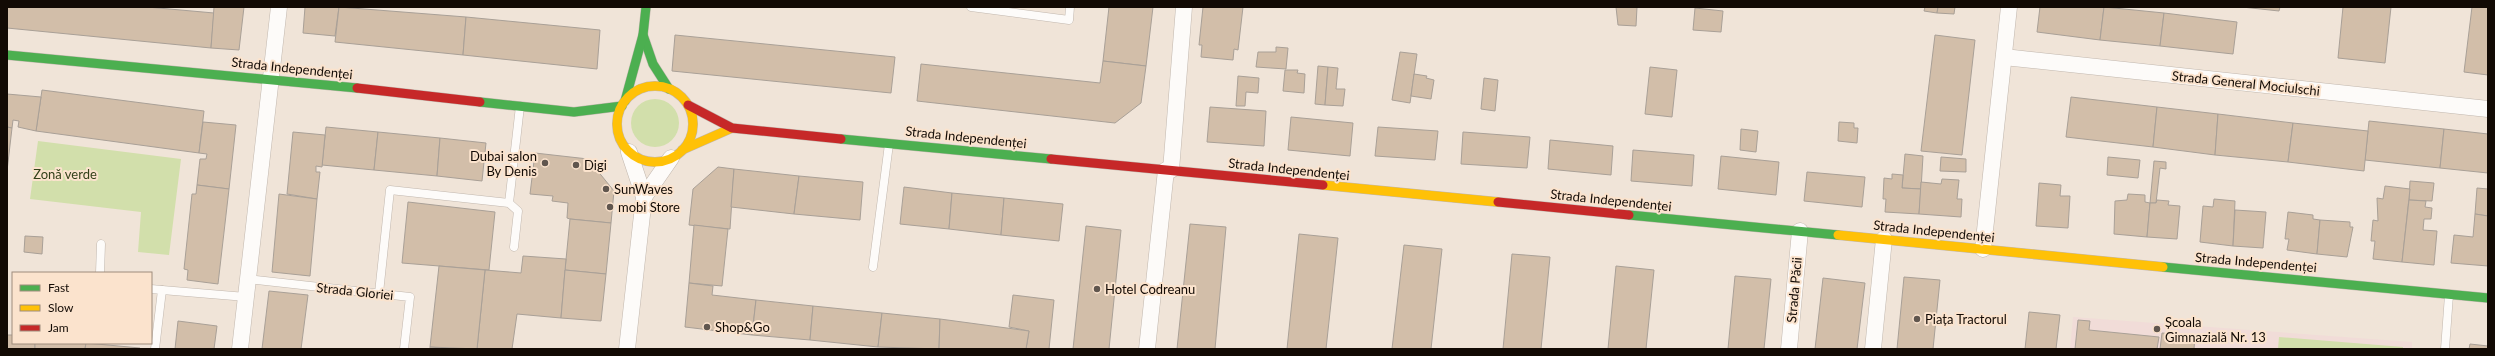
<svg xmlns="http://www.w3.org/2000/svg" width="2495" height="356" font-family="Lato,sans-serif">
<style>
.education{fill:#f1dcd8}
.green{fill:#d2dfab}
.building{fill:#d2bea9;stroke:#a9a097}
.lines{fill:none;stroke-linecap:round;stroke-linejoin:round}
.lane-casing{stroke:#c1b7ae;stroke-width:9}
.street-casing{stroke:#c1b7ae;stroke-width:17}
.fast-casing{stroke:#c1b7ae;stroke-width:10}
.slow-casing{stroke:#c1b7ae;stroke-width:10}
.jam-casing{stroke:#c1b7ae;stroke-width:10}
.lane{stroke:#fdfbf9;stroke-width:8}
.street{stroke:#fdfbf9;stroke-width:16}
.fast{stroke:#4caf50;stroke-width:9}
.slow{stroke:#ffc107;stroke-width:9}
.jam{stroke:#c62828;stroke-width:9}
.poi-dot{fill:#60564e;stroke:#fbe3cd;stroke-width:1.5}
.labels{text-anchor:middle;stroke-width:4;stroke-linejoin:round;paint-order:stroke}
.street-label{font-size:13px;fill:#120a04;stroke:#fbe3cd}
.poi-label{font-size:13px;fill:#120a04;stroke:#fbe3cd;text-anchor:start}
.park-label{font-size:13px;fill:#33411a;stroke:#fbe3cd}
</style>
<rect width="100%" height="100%" fill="#f0e4d8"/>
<polygon class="education" points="2073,317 2412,342 2412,349 2070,349"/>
<g class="green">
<circle cx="655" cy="123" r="24"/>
<polygon points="38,141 181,159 169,255 138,252 141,212 30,199"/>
<polygon points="2279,337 2403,347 2403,349 2278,349"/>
</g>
<g class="building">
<polygon points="7,7 147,7 214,13 211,48 7,28"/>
<polygon points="214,7 244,7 239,50 211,48"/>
<polygon points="305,7 339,7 335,36 303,33"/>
<polygon points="339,7 466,17 463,55 335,42"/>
<polygon points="1109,7 1153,7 1146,66 1103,61"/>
<polygon points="1203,7 1243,7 1238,50 1234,49 1233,60 1201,57 1202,45 1199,45"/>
<polygon points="1616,7 1637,7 1636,26 1618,25"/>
<polygon points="1925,7 1938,7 1937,13 1924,11"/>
<polygon points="1938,7 1955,7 1954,14 1937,13"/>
<polygon points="2040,7 2104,7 2100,40 2037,32"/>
<polygon points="2104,7 2164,13 2160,46 2100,40"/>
<polygon points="2242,7 2280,7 2279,11"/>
<polygon points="2343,7 2391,7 2385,63 2338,58"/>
<polygon points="2472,7 2488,7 2488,75 2464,72"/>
<polygon points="1695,8 1723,11 1721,32 1693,30"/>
<polygon points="2164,13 2237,22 2233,54 2160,46"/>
<polygon points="466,17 600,30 597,69 463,55"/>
<polygon points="675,35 895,57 891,93 672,71"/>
<polygon points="1935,35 1975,40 1962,155 1921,151"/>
<polygon points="1276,47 1288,48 1286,69 1256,67 1258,52 1276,52"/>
<polygon points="1400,52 1417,54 1410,103 1392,100"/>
<polygon points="1103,61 1146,66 1141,103 1115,123 917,101 921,64 1100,83"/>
<polygon points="1318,66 1328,67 1325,105 1315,104"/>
<polygon points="1328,67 1338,68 1336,89 1345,89 1343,106 1325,105"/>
<polygon points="1650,67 1677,70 1672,117 1645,114"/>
<polygon points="1285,70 1298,70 1297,73 1305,74 1304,93 1283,91"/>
<polygon points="1414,74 1427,76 1426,78 1434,80 1431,99 1411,96"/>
<polygon points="1238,76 1259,78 1258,93 1246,92 1245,106 1236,106"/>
<polygon points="1484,78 1498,80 1495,111 1481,109"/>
<polygon points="42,90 204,111 199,153 36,131"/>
<polygon points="7,94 41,97 36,131 18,127 19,121 13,120 12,128 7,127"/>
<polygon points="2071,97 2157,107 2153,147 2066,137"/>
<polygon points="1210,107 1266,111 1264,146 1207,142"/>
<polygon points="2157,107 2218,114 2215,155 2153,147"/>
<polygon points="2218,114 2293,123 2288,162 2215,155"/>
<polygon points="1291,117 1353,123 1350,156 1288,150"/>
<polygon points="2369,121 2444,129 2440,168 2365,160"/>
<polygon points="203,122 236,125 229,189 197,185 200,159 206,159 207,154 199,153"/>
<polygon points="1839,122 1854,123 1854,128 1858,128 1857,143 1838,141"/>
<polygon points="2293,123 2368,131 2364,171 2288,162"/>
<polygon points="7,127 12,128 7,171"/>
<polygon points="326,127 378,132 374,170 322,165"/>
<polygon points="1378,127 1438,131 1435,160 1375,156"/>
<polygon points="1741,129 1758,131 1756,152 1740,150"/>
<polygon points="2444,129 2488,134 2488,173 2440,168"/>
<polygon points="293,132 325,135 322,167 316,166 316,172 320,172 317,199 287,194"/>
<polygon points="378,132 440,138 437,176 374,170"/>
<polygon points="1463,132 1530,137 1527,168 1461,164"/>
<polygon points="440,138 486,143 482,181 437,176"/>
<polygon points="1550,140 1613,146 1611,175 1548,169"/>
<polygon points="1633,150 1694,155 1692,186 1631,181"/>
<polygon points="535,153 588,159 614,191 611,223 570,219 567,218 568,203 552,201 553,196 530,194"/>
<polygon points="1905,154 1923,156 1921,189 1902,188"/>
<polygon points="1721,156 1779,162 1776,195 1718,189"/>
<polygon points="1941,157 1966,159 1966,172 1940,171"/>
<polygon points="2108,157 2140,160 2138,178 2107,175"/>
<polygon points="2154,161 2166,162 2166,169 2160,168 2156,203 2150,203"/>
<polygon points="718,167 734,169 730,229 689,225 693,189"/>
<polygon points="734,169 799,176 794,214 731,207"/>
<polygon points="1807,172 1865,177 1862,207 1804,201"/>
<polygon points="1892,174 1903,175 1902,188 1921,189 1919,214 1885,212 1886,199 1883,199 1884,178 1892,179"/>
<polygon points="799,176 863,182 860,220 794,214"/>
<polygon points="1942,179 1959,180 1957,199 1962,199 1961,217 1919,214 1921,182 1941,184"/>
<polygon points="2410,181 2434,183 2432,201 2409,200"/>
<polygon points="2039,183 2061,185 2060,196 2070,196 2068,228 2036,226"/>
<polygon points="197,185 229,189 218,284 187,280 188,270 184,269 192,194 196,194"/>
<polygon points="2385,186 2410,189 2402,262 2373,259 2375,241 2371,241 2373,220 2378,221 2377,198 2383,199"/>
<polygon points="904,187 952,193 949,229 900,224"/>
<polygon points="2477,188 2488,189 2488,216 2475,214"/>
<polygon points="952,193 1004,198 1001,235 949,229"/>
<polygon points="279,194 317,199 310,276 272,272"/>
<polygon points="2128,194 2145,195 2145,202 2150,203 2147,237 2114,234 2115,201 2127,200"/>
<polygon points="1004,198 1063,204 1059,241 1001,235"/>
<polygon points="2214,199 2235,201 2233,246 2200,242 2203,206 2213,207"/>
<polygon points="2157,200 2169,201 2168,205 2180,206 2177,239 2147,237 2150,203 2156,203"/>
<polygon points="2409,200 2426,201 2425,207 2432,208 2431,219 2424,219 2423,230 2437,231 2434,265 2402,262"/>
<polygon points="408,202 495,212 489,270 402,263"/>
<polygon points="2235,210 2266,212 2263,248 2233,246"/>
<polygon points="2288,212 2313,215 2313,219 2320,220 2317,254 2287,250 2289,239 2285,239"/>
<polygon points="2475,214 2488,216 2488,266 2451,263 2454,235 2473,237"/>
<polygon points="570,219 611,223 606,274 565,270"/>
<polygon points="2320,220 2350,222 2350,227 2353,227 2347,257 2317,254"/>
<polygon points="1190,224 1226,227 1215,349 1177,349"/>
<polygon points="694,225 728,229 722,286 689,283"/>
<polygon points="1086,226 1121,230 1109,349 1073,349"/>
<polygon points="1299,234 1338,238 1326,349 1287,349"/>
<polygon points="25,236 43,237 42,254 24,252"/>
<polygon points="1404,245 1442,249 1431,349 1392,349"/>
<polygon points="1512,254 1550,257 1541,349 1503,349"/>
<polygon points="523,256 566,259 561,318 517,314 512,349 477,349 485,270 521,273"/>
<polygon points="439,266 485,270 477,349 430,347"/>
<polygon points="1616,266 1654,270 1646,349 1608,349"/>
<polygon points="565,270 606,274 601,321 561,318"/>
<polygon points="1735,276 1771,279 1764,349 1728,349"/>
<polygon points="1904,277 1940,280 1933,349 1897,349"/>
<polygon points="1823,278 1865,283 1857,349 1815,349"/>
<polygon points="689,283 713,286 712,295 756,300 752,335 685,327"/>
<polygon points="269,291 308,295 301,349 262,349"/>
<polygon points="1013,295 1054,300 1049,349 1026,349 1029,331 1009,327"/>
<polygon points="756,300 813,306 810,340 752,335"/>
<polygon points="813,306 882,313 878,347 810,340"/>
<polygon points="2029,312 2060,315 2056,349 2025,349"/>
<polygon points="882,313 940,319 939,349 878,347"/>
<polygon points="940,319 1029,331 1026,349 939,349"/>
<polygon points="2078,320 2090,321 2089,330 2159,337 2157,349 2075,349"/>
<polygon points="178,321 217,326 214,349 175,349"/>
<polygon points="2162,333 2195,336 2194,349 2160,349"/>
<polygon points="7,335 13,335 13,343 35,343 35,349 7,349"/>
<polygon points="35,343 86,343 85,349 35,349"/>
<polygon points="86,343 140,348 140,349 85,349"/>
<polygon points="2470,344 2488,346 2488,349 2469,349"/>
<polygon points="430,347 454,349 430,349"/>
</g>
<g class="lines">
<defs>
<g id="lane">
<polyline points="971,7 1069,20 1070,7"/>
<polyline points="509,203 520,106"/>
<polyline points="873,267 889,144"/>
<polyline points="100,273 101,244"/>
<polyline points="248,279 410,297 404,349"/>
<polyline points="151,289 162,290 155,349"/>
<polyline points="162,290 246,297"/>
<polyline points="379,293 390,190 509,203 518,211 514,247"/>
<polyline points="2445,349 2449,295"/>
</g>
<g id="street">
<polyline points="2004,57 2488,109"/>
<polyline points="1171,170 1184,7"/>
<polyline points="644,197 671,158"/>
<polyline points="1983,249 2009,7"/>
<polyline points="240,349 279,7"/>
<polyline points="627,349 644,197 629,152"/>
<polyline points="1147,349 1166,170"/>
<polyline points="1789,349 1800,231"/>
<polyline points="1873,349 1884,239"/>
</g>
<g id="fast">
<polyline points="643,35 653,64 669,89"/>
<polyline points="7,55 357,88"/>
<polyline points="625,101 643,35 646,7"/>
<polyline points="480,102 574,112 622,106"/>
<polyline points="841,139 1051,159"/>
<polyline points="1629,215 1838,235"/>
<polyline points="2163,267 2488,298"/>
</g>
<g id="slow">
<circle cx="655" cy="124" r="38"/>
<polyline points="682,150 732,128"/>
<polyline points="1323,185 1498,202"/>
<polyline points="1838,235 2163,267"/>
</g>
<g id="jam">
<polyline points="357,88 480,102"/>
<polyline points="688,105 732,128 841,139"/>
<polyline points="1051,159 1323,185"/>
<polyline points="1498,202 1629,215"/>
</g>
</defs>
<use href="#lane" class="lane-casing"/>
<use href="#street" class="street-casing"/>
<use href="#fast" class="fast-casing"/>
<use href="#slow" class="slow-casing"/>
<use href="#jam" class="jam-casing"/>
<use href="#lane" class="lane"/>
<use href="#street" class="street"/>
<use href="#fast" class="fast"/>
<use href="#slow" class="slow"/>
<use href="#jam" class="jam"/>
</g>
<g class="poi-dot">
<circle cx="545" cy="163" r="4"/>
<circle cx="576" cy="165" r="4"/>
<circle cx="606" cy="189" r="4"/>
<circle cx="610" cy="207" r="4"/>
<circle cx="1097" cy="289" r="4"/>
<circle cx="1917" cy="319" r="4"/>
<circle cx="707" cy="327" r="4"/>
<circle cx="2157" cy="329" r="4"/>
</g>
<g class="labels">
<g class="street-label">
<text transform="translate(292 68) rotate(6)" y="5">Strada Independenței</text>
<text transform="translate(2246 83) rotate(6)" y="5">Strada General Mociulschi</text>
<text transform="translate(966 137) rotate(6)" y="5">Strada Independenței</text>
<text transform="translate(1289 169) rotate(6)" y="5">Strada Independenței</text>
<text transform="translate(1611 200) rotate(6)" y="5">Strada Independenței</text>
<text transform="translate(1934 231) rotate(6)" y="5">Strada Independenței</text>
<text transform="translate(2256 262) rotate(5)" y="5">Strada Independenței</text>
<text transform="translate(1794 290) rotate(-85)" y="5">Strada Păcii</text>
<text transform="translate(355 291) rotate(6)" y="5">Strada Gloriei</text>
</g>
<g class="poi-label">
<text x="537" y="161" text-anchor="end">Dubai salon<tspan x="537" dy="15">By Denis</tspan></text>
<text x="584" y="170">Digi</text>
<text x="614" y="194">SunWaves</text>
<text x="618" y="212">mobi Store</text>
<text x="1105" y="294">Hotel Codreanu</text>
<text x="1925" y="324">Piața Tractorul</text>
<text x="2165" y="327">Școala<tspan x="2165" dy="15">Gimnazială Nr. 13</tspan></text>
<text x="715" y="332">Shop&amp;Go</text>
</g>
<g class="park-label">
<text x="65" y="179">Zonă verde</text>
</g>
</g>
<rect width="2495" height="356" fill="none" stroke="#120a04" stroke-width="16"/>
<rect x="12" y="272" width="140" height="72" fill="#fbe3cd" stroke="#9e8c7d"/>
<rect x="20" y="285" width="20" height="6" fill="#4caf50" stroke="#9e8c7d"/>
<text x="48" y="292" font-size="12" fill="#120a04">Fast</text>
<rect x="20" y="305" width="20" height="6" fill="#ffc107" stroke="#9e8c7d"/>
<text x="48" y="312" font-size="12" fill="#120a04">Slow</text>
<rect x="20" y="325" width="20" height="6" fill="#c62828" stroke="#9e8c7d"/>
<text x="48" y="332" font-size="12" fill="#120a04">Jam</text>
</svg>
